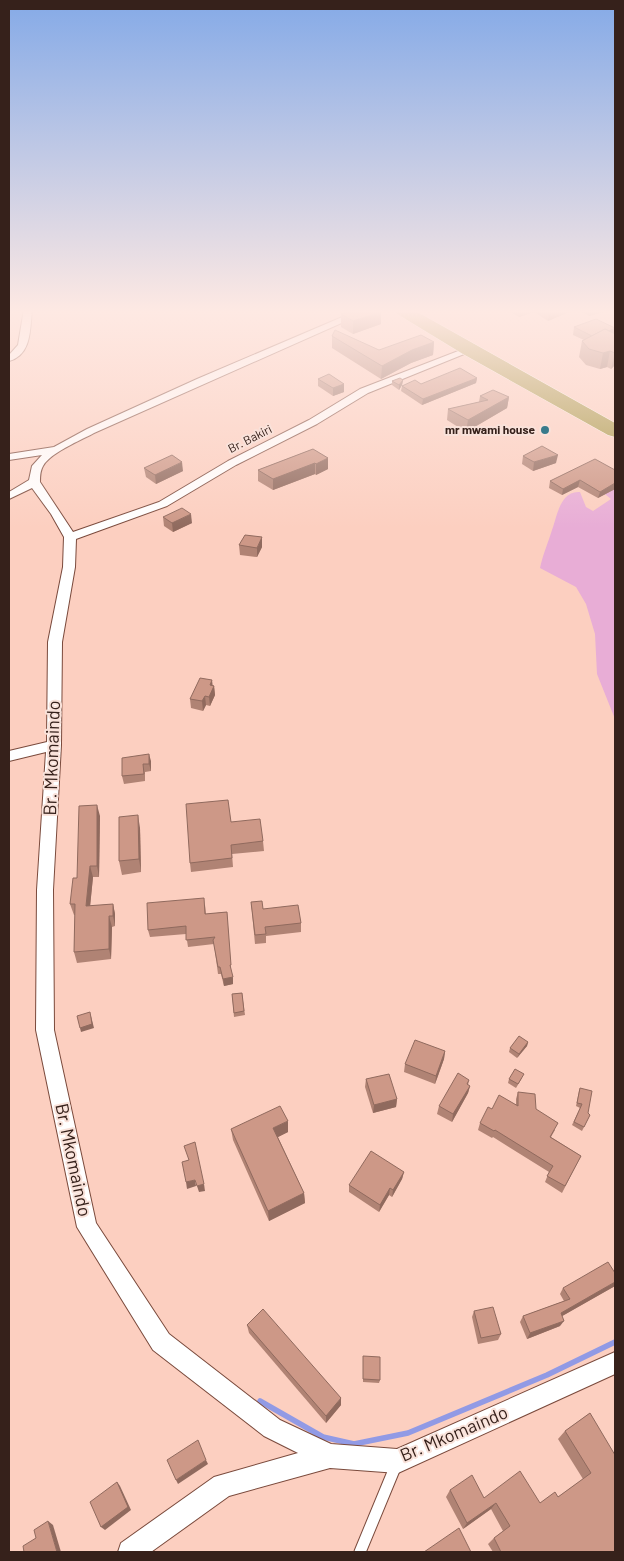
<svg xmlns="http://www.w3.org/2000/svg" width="624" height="1561" font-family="Barlow,sans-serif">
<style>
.green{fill:#e8add6}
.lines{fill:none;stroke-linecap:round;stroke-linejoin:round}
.stream{stroke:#919ae5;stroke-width:5.5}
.lane-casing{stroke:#7a4a3c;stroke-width:13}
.street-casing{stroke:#7a4a3c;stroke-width:2}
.highway-casing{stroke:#fff;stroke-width:1}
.lane{stroke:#fff;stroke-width:11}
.street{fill:#fff;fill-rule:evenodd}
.highway{fill:#a59543;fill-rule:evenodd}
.wall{fill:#b08374}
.shaded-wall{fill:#906a5e}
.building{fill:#cd9887;stroke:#906a5e}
.poi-dot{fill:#387a8b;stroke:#f9e2da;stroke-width:2}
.labels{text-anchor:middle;stroke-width:4;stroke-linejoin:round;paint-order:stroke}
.far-poi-label{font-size:12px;font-weight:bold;fill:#36211b;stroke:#f9e2da;text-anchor:end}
.far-street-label{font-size:12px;fill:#36211b;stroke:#f9e2da}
.near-street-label{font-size:18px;fill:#36211b;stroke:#f9e2da}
</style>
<rect width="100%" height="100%" fill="#fccfc0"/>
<path class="green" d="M615 488V719L597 674 595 634 586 604 576 587 540 568C543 554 548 543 552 530 557 517 560 490 580 492L586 507 593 511 611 499 600 490Z"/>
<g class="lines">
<polyline class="stream" points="260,1401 323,1437 354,1444 408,1433 547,1375 615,1342"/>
<defs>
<polyline id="lane" points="360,1552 396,1465"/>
<g id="street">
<path d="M24 309H32C30 328 32 355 9 361V355L18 345Z"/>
<path d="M361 309H373L94 433C81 440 50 453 43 466 40 471 40 477 40 482L73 532 159 502 228 461 309 420 360 389 466 348 469 347 474 350 368 393 317 424 236 465 167 506 76 539 75 567 62 642 61 745 53 890 54 1030 96 1223 169 1334 280 1420 331 1444 397 1449 615 1352V1374L398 1473 330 1468 229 1496 151 1552H118L121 1543 214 1477 298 1453 264 1436 153 1350 77 1227 36 1030 37 890 46 752 9 761V751L47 742 48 642 63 567 64 537 51 514 32 488 9 499V492L29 480 32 466 42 455 9 460V454L54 447 87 429 197 379Z"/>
</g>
<polygon id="highway" points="392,309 412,309 615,423 615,437 608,435 463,354 394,312"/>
</defs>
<use href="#lane" class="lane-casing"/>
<use href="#street" class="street-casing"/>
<use href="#highway" class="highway-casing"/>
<use href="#lane" class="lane"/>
<use href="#street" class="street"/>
<use href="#highway" class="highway"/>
</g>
<g class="wall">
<polygon points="505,309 570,309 569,312 548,321 534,312 519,317"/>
<polygon points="576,309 604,309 603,312 589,316"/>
<polygon points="341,314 381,324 353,334 341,327"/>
<polygon points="574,327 615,328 614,333 615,365 611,369 607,367 600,369 586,365 579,357 582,341 584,340 573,335"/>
<polygon points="332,336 379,350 434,342 433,355 411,363 381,379 332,348"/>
<polygon points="477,378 476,383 422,405 401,391 402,386"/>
<polygon points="318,379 344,384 344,392 333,396 318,386"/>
<polygon points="403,380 402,385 399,390 392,385 392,381"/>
<polygon points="480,396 509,397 507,408 466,432 447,420 448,409 479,402"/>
<polygon points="313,449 328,469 316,475 315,474 273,490 258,481 258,470"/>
<polygon points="523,456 556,463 533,471 522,464"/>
<polygon points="144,468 183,471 156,484 146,477"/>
<polygon points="615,470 615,489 598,498 578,487 562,495 549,488 550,481"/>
<polygon points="163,517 192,523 173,532 164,526"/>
<polygon points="239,545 262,547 257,557 240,555"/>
<polygon points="213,685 214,686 215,695 210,706 206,705 203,711 191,708 190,699"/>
<polygon points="122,758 151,761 151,771 145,772 145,781 124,784 122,776"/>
<polygon points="100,816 99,877 93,877 90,906 113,904 115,914 115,926 112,927 111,959 77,963 74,952 75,915 74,915 70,904 77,878"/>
<polygon points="231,822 263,841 264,851 232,854 233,867 191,872 190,863"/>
<polygon points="140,828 141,872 122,875 119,861"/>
<polygon points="251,902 263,909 301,923 301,932 266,936 266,943 255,944"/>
<polygon points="205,905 206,914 227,912 231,972 233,984 224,986 221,974 218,974 214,944 188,947 186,934 150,937 148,930"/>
<polygon points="242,993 245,1015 234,1017 232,994"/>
<polygon points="528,1042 527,1046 517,1058 509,1052 510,1048"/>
<polygon points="445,1051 444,1059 435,1084 404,1072 405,1064"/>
<polygon points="522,1078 516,1088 508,1083 509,1079"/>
<polygon points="366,1079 397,1099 396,1107 373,1113 365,1087"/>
<polygon points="469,1080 468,1085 470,1086 468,1093 452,1122 437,1114 439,1106"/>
<polygon points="580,1088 588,1113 590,1115 582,1131 572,1125 580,1108 576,1106 579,1091"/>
<polygon points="518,1092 555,1130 551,1137 581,1156 562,1193 545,1182 549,1172 493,1137 492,1138 478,1130 480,1123 492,1109 516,1104 516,1099"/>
<polygon points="231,1129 288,1132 278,1137 304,1193 305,1203 269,1221 233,1140"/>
<polygon points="404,1172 402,1179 392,1197 389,1195 379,1212 349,1192 349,1185"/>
<polygon points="615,1286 562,1316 560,1326 527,1339 520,1322 523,1316 564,1301 560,1294 563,1288"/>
<polygon points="474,1311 501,1334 498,1340 478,1344 472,1317"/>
<polygon points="247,1325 341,1405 326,1423 249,1333"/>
<polygon points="363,1359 380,1380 379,1383 363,1382"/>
<polygon points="590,1413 615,1552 493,1552 488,1544 494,1538 503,1531 491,1509 463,1529 446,1497 450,1490 484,1498 540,1503 558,1497 583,1479 558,1439 565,1431"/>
</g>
<g class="shaded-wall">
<polygon points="522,309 534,309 534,312 519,317 520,310"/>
<polygon points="560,309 570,309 569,312 548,321 549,313"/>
<polygon points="592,309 604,309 603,312 589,316 590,310"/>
<polygon points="381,312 381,324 353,334 353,321"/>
<polygon points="615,328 614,335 594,337"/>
<polygon points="434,342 433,355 411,363 381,379 382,366 412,350"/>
<polygon points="610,351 607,367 600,369 603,353"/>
<polygon points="615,352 615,365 611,369 615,353"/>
<polygon points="477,378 476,383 422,405 423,399"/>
<polygon points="403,380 402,385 399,390 399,385"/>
<polygon points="344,384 344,392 333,396 333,388"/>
<polygon points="509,397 507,408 466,432 468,420"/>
<polygon points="558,455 556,463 533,471 534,462"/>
<polygon points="328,458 328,469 316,475 316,464"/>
<polygon points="182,462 183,471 156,484 155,475"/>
<polygon points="315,463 315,474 273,490 273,479"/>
<polygon points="580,480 578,487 562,495 563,489"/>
<polygon points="615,483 615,489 598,498 600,492"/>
<polygon points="191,514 192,523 173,532 172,523"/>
<polygon points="262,537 262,547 257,557 257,548"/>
<polygon points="212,680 213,688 214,686 215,695 210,706 209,697 210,685"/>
<polygon points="205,696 206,705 203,711 202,701"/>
<polygon points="149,754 151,761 151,771 149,764"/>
<polygon points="97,805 100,816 99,877 97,866"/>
<polygon points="138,815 140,828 141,872 139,859"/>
<polygon points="90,866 93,877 89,917 86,906"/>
<polygon points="113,904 115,914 115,926 113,916"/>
<polygon points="109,916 112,927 111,959 109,949"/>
<polygon points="233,977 233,984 224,986 223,979"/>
<polygon points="91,1016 94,1028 81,1032 80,1028"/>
<polygon points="528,1042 527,1046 517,1058 519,1054"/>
<polygon points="445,1051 444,1059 435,1084 436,1076"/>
<polygon points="470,1086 468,1093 452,1122 453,1114"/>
<polygon points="397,1099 396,1107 373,1113 374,1105"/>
<polygon points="288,1121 288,1132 274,1139 273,1128"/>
<polygon points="404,1172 402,1179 392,1197 393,1190"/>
<polygon points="195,1180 196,1186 187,1189 186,1182"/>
<polygon points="204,1184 205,1191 199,1192 197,1186"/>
<polygon points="390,1188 389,1195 379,1212 380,1205"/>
<polygon points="304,1193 305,1203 269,1221 268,1211"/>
<polygon points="615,1282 615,1286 557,1319 561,1313"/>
<polygon points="564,1321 560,1326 527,1339 530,1333"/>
<polygon points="341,1398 341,1405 326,1423 326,1416"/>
<polygon points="206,1460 208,1464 178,1484 176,1480"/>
<polygon points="117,1482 120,1486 131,1510 105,1530 101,1527"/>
<polygon points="496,1503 491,1509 463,1529 467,1523"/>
<polygon points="48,1521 53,1525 61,1552 57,1552"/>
</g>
<g class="building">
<polygon points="356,309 376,309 381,312 353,321 341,314"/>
<polygon points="542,309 560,309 549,313"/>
<polygon points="596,319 615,328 609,331 605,329 592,336 574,327"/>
<polygon points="605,329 615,334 615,353 610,351 603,353 589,349 582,341"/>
<polygon points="335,330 379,350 421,335 434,342 412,350 382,366 332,336"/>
<polygon points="460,368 477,378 423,399 402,386 415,380 421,384"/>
<polygon points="329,374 344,384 333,388 318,379"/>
<polygon points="400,378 403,380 399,385 392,381"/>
<polygon points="493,390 509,397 468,420 448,409 488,400 480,396"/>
<polygon points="542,446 558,455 534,462 523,456"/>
<polygon points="313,449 328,458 316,464 315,463 273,479 258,470"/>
<polygon points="172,455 182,462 155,475 144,468"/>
<polygon points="595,459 615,470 615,483 600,492 580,480 563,489 550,481"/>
<polygon points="182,508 191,514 172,523 163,517"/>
<polygon points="245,535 262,537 257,548 239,545"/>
<polygon points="200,678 212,680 210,685 214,686 209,697 205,696 202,701 190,699"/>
<polygon points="149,754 149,764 143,764 144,774 122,776 122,758"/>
<polygon points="228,800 231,822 260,819 263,841 231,845 232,858 190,863 186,804"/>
<polygon points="97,805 97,866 90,866 86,906 113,904 113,916 109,916 109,949 74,952 75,904 70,904 73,878 77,878 79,806"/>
<polygon points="138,815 139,859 119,861 119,817"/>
<polygon points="204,898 205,914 227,912 231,965 230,965 233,977 223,979 220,967 218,967 213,940 215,937 186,940 186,926 148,930 147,903"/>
<polygon points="262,901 263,909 298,905 301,923 265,927 266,934 255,935 251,902"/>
<polygon points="242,993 244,1011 234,1013 232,994"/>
<polygon points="90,1012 92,1024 80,1028 77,1016"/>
<polygon points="519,1036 528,1042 519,1054 510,1048"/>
<polygon points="415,1040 445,1051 436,1076 405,1064"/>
<polygon points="515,1069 524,1074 518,1084 509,1079"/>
<polygon points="458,1073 469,1080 467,1084 470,1086 453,1114 439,1106"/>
<polygon points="389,1074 397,1099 374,1105 366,1079"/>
<polygon points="580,1088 592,1091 588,1113 590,1115 584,1127 574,1122 582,1104 577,1103"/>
<polygon points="518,1092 535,1094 536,1109 558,1123 550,1137 581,1156 565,1186 547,1176 553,1166 495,1130 494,1131 480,1123 488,1107 492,1109 499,1095 518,1106"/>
<polygon points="280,1106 288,1121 273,1128 304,1193 268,1211 231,1129"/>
<polygon points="195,1142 204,1184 197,1186 195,1180 186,1182 182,1162 189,1160 184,1146"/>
<polygon points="371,1151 404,1172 393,1190 390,1188 380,1205 349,1185"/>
<polygon points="608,1262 615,1273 615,1282 561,1313 564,1321 530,1333 523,1316 570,1299 563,1288"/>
<polygon points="493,1307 501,1334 481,1338 474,1311"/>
<polygon points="263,1309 341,1398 326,1416 247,1325"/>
<polygon points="363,1356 380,1357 380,1380 363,1379"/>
<polygon points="590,1413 615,1455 615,1552 501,1552 494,1538 510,1526 496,1503 467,1523 450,1490 472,1475 484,1498 520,1471 540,1503 555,1492 558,1497 591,1473 565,1431"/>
<polygon points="198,1440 206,1460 176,1480 167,1460"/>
<polygon points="117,1482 128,1507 101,1527 90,1502"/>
<polygon points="48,1521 57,1552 24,1552 23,1546 36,1538 34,1530"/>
<polygon points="459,1528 471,1552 424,1552"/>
</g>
<linearGradient id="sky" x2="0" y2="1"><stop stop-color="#85aae7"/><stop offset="0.59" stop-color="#fee9e3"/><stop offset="1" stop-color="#fee9e3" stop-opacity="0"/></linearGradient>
<rect width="624" height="528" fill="url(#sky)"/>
<circle class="poi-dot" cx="545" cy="430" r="5"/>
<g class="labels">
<g class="far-poi-label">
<text x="535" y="434">mr mwami house</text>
</g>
<g class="far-street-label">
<text transform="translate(250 439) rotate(-27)" y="4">Br. Bakiri</text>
</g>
<g class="near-street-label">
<text transform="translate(52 758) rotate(-88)" y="6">Br. Mkomaindo</text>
<text transform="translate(73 1160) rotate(78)" y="6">Br. Mkomaindo</text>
<text transform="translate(454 1434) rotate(-23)" y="6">Br. Mkomaindo</text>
</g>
</g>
<rect width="624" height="1561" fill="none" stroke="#36211b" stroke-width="20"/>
</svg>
